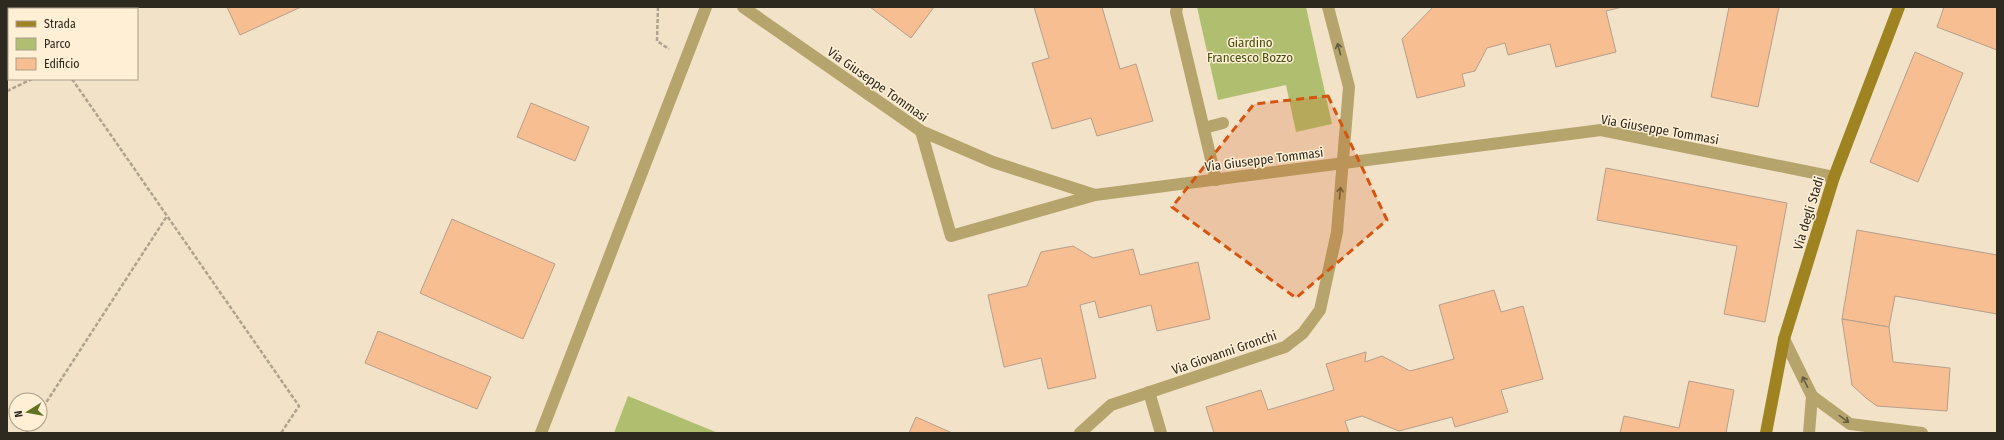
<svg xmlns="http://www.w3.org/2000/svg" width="2004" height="440" font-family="'Fira Sans Condensed',sans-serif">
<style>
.green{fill:#afbf6f}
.building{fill:#f7bf91;stroke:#b69e8c}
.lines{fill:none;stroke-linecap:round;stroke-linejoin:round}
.path{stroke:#afa38f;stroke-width:2.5;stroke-dasharray:4 2;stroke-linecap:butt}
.lane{stroke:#b5a46c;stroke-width:12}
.street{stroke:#b5a46c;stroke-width:12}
.secondary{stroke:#9f8321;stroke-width:12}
.oneway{stroke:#655b3e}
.marked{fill:#d6540e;fill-opacity:0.2;stroke:#d6540e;stroke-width:3;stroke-dasharray:8 5;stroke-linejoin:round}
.labels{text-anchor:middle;stroke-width:3;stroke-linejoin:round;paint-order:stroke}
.park-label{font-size:13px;fill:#444e0f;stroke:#feefd5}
.street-label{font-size:13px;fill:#2f2a20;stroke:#feefd5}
</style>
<rect width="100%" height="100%" fill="#f1e2c8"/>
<g class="green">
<polygon points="1197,7 1306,7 1332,124 1296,132 1286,85 1218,100"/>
<polygon points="628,396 718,433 614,433"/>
</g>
<g class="building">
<polygon points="7,7 10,9 9,52 7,53"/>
<polygon points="227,7 301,7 240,35"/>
<polygon points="870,7 934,7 911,38"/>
<polygon points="1034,7 1102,7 1120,69 1136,64 1153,121 1097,136 1091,118 1052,129 1032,63 1049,58"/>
<polygon points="1433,7 1622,7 1606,11 1616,52 1556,67 1550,44 1508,55 1505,43 1487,48 1475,71 1462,74 1465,86 1417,98 1402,39"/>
<polygon points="1729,7 1779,7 1758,107 1711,97"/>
<polygon points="1944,7 1997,7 1997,50 1937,27"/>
<polygon points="1915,52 1963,73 1918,182 1870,162"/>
<polygon points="531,103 589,127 575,161 517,137"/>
<polygon points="1606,168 1787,203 1765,322 1724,314 1737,246 1597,220"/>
<polygon points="452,219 555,264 523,339 420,293"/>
<polygon points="1857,230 1997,255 1997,314 1895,296 1889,327 1842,319"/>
<polygon points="1073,246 1093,258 1133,249 1140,275 1198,262 1210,319 1157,331 1151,305 1099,318 1095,301 1080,305 1096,378 1048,389 1041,358 1004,367 988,295 1027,286 1041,252"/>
<polygon points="1494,290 1501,312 1523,306 1543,379 1501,390 1508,412 1455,427 1452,417 1399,431 1362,416 1345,421 1349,433 1214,433 1206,407 1261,390 1268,410 1334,390 1326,364 1366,352 1365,362 1382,356 1410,371 1454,359 1439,305"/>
<polygon points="1842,319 1889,327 1893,362 1950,368 1947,411 1877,406 1866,398 1852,385"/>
<polygon points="378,331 491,377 477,409 365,363"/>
<polygon points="1689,381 1734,390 1726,433 1620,433 1624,416 1679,428"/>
<polygon points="916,417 952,433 909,433"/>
</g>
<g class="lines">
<g class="path">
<polyline points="658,7 657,41 669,49"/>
<polyline points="72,79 299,406 281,433"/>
<polyline points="7,91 32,79"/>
<polyline points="40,412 167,216"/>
<polyline points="26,433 32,424"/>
</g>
<g class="lane">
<polyline points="1204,128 1223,123"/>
<polyline points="921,131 951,236 1095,195"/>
<polyline points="541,433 706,7"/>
</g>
<g class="street">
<polyline points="743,7 921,131 993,162 1095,195 1601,130 1834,177"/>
<polyline points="1177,7 1176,12 1216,180"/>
<polyline points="1784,339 1812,396 1809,433"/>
<polyline points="1149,392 1161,433"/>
<polyline points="1812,396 1850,424 1922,433"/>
<polyline points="1080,433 1111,405 1285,347 1303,333 1320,310 1337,232 1349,87 1328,7"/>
</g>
<polyline class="secondary" points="1766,433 1784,339 1834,177 1899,7"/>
</g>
<defs><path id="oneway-shaft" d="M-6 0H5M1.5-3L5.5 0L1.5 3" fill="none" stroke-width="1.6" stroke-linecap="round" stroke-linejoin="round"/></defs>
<g class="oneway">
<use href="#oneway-shaft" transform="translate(1339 49) rotate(-105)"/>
<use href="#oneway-shaft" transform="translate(1340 193) rotate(-85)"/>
<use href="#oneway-shaft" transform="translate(1805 382) rotate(-116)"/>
<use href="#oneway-shaft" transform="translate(1844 419) rotate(36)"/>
</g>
<path class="marked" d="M1328 96 1387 220 1296 298 1172 207 1254 104Z"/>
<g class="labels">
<g class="park-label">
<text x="1250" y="47">Giardino<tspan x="1250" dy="15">Francesco Bozzo</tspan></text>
</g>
<g class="street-label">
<text transform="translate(878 84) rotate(35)" y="5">Via Giuseppe Tommasi</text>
<text transform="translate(1660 129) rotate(10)" y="5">Via Giuseppe Tommasi</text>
<text transform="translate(1264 159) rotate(-7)" y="5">Via Giuseppe Tommasi</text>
<text transform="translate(1808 213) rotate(-73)" y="5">Via degli Stadi</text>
<text transform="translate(1224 352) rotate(-19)" y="5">Via Giovanni Gronchi</text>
</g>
</g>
<rect width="2004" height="440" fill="none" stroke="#2f2a20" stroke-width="16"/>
<rect x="8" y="8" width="130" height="72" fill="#feefd5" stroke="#aba08d"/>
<rect x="16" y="21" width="20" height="6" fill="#9f8321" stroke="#aba08d"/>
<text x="44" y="28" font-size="12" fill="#2f2a20">Strada</text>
<rect x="16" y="38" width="20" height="12" fill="#afbf6f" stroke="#aba08d"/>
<text x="44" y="48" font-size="12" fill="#2f2a20">Parco</text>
<rect x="16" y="58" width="20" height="12" fill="#f7bf91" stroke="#aba08d"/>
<text x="44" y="68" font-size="12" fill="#2f2a20">Edificio</text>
<g transform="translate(28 412) rotate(259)"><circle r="19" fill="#feefd5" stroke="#aba08d"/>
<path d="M0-3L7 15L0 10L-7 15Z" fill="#617220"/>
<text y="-6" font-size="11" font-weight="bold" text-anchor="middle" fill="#2f2a20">N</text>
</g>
</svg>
